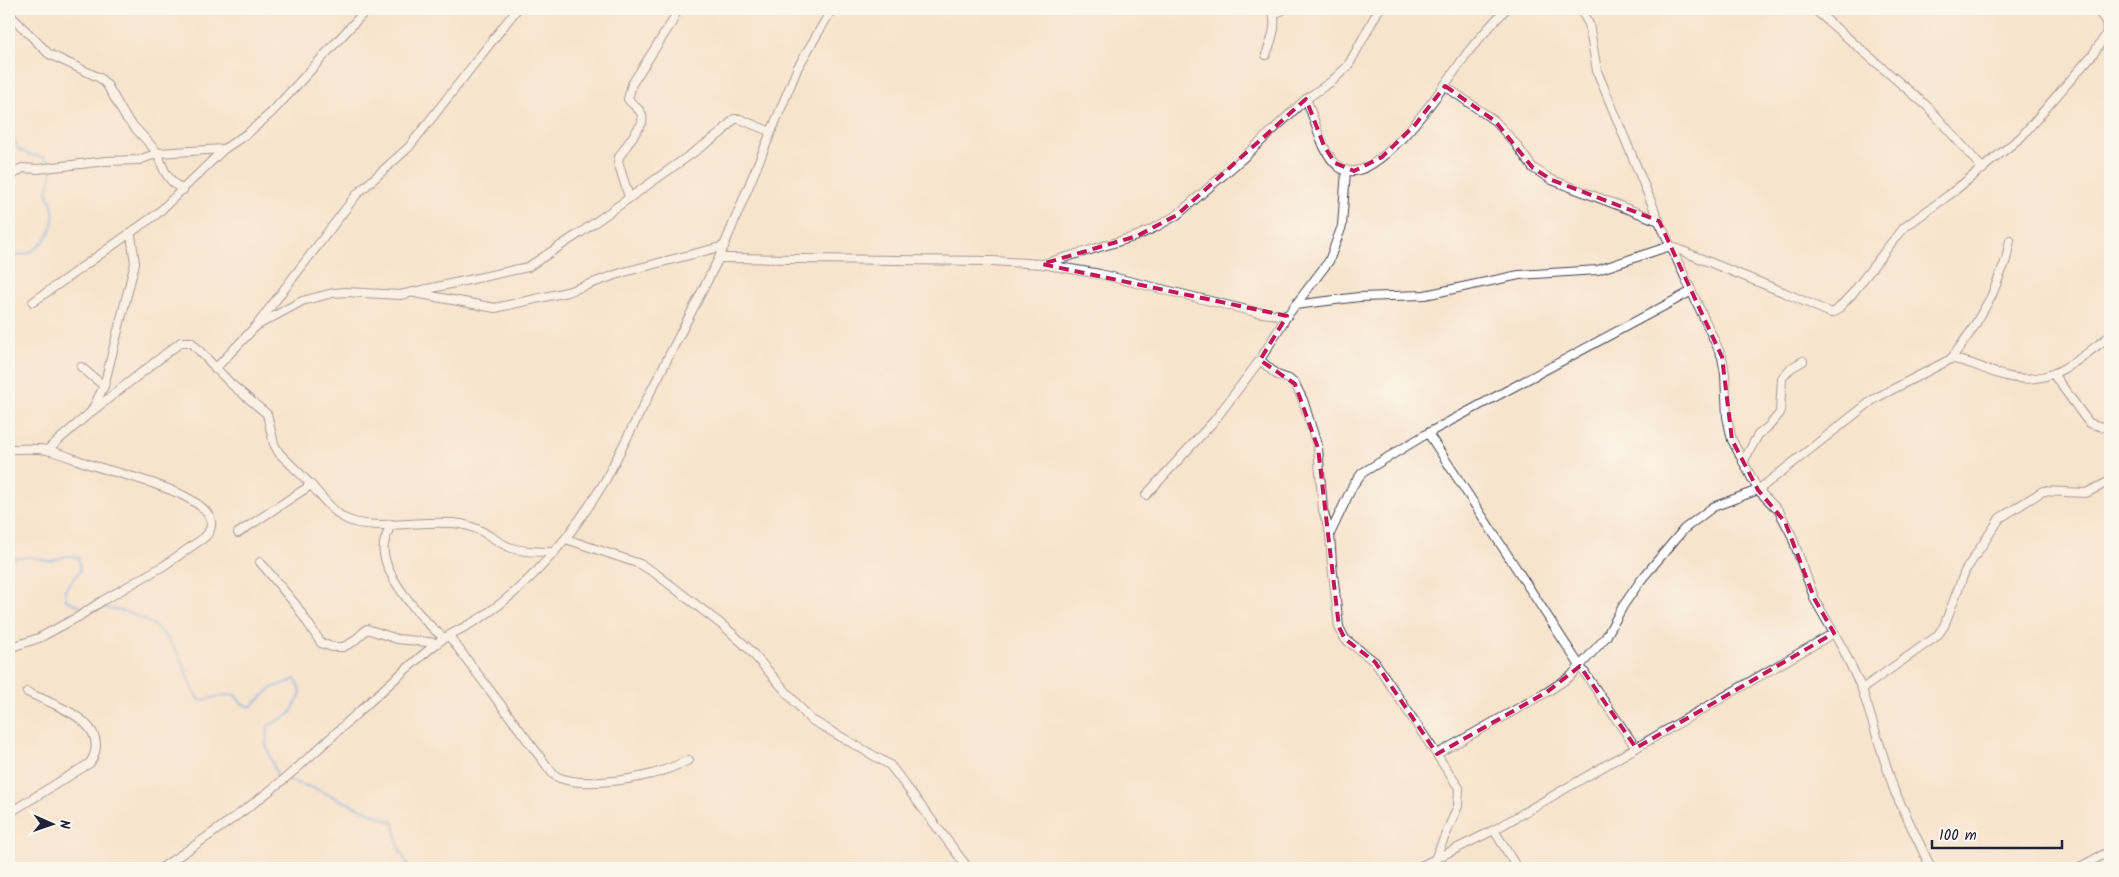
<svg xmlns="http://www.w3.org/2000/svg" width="2119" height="877" font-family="Kalam,sans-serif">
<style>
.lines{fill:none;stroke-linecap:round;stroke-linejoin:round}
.stream{stroke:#77abe4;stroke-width:2.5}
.minor-casing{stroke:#423f51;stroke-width:10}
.minor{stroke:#fff;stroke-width:8}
.marked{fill:none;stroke:#c2185b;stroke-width:4;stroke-dasharray:10 6;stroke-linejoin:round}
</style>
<rect width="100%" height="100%" fill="#fbf7ec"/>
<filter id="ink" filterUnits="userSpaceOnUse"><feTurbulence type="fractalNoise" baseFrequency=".02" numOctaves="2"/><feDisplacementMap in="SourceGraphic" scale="10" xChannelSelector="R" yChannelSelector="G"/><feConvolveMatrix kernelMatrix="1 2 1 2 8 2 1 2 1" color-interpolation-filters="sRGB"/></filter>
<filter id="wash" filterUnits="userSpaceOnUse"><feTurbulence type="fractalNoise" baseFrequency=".0096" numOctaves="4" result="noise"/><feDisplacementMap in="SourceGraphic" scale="20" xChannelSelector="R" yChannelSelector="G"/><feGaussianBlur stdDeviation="1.12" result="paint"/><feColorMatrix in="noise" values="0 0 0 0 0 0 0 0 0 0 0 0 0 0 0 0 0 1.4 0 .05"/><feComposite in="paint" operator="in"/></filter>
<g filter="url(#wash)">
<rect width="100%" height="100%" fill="#f7e4cd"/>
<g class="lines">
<g class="stream">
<path d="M9 121C12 129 13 143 19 149 28 159 46 151 51 167 54 176 46 185 48 194 48 197 51 201 52 204 56 222 51 237 36 248 27 255 18 258 9 252"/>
<polyline points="9,315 12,366 9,396"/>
<polyline points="9,560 15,558 30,557 50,561 68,556 79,558 80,571 65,589 66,600 79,606 88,608"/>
<path d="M96 608C135 608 166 626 182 662 188 675 190 688 199 700 212 700 220 693 235 695L241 703 250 707 272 688 296 679 301 694 290 714 268 726 266 746 278 777 313 788 394 823 398 846 409 868"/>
</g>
</g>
</g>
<g filter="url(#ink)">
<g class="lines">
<defs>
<g id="minor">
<polyline points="1580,9 1589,24 1597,71 1659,221 1722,357 1725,374 1727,417 1732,440 1758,490 1779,511 1791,534 1815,600 1843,649 1862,689 1894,790 1931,868"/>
<polyline points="1814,9 1928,107 1983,169"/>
<polyline points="9,14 49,54 100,78 107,85 126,118 158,153 224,149 248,133 271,113 367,9"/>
<polyline points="1274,14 1285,9"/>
<path d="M1266 55C1271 41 1279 23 1271 9"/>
<polyline points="1445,86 1495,121 1515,143 1533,168 1552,180 1659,221"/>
<path d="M1306 99C1316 120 1320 152 1339 167 1375 195 1451 75 1468 52 1480 37 1493 23 1506 9"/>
<path d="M9 178 22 168 37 169 106 161 139 160 158 153C163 170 167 180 183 190"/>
<path d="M629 197 618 162 619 157 642 123C645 111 635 108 628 99L632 84 672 22 678 9"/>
<polyline points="719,258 992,261 1042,264 1100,274 1255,312 1287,316"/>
<polyline points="1043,264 1137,236 1156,227 1177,215 1242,159 1306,99 1332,81 1348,66 1379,9"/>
<polyline points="415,293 495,308 567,292 624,272 724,246"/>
<polyline points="33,302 157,214 224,149"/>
<polyline points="1295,305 1359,297 1425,295 1519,275 1598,270 1670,246 1783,292 1831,313 1836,311 1852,294 1902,229 1949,195 2021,137 2093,54 2106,35 2107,29 2106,22 2097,9"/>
<polyline points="256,326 302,301 333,293 346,292 400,295 528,267 580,233 721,133 734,119 740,119 771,132"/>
<path d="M1951 359C1969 360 1984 370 2002 375 2050 389 2075 361 2110 336"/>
<polyline points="1260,360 1277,375 1289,379 1295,384 1303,400 1318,448 1323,510 1330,534 1332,564 1339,627 1345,639 1375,662 1459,788 1458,806 1435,859"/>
<polyline points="81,367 104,386"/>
<polyline points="215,369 256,326 357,194 409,147 517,9"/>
<polyline points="2054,375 2089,423 2102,427 2110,425"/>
<path d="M91 412 181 342H191L231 384 267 414 274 444 279 453C290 464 302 475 312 486 322 497 331 510 344 518 370 533 430 518 461 524 483 528 491 539 509 547 523 553 540 551 555 552"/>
<polyline points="1428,433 1580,666 1636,748"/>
<path d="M9 449C21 449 35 448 47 450 64 454 81 462 98 467 115 473 240 499 205 537L165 565 102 601 78 617 39 638 9 648"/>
<polyline points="47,450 91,412 104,386 135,263 131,235"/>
<polyline points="1743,462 1758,435 1769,426 1780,413 1782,378 1791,368 1803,361"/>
<polyline points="1146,495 1214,421 1260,360 1287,316 1329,261 1342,226 1346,170"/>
<path d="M391 524C387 534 382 544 384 554 388 581 424 622 444 638"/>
<polyline points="238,533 311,485"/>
<polyline points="1330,534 1353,485 1362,473 1428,433 1690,292"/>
<polyline points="566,539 640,564 655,573 726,628 748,648 810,719 890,765 968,868"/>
<polyline points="260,562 296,605 321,643 332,647 343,647 353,642 367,629 397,639 437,643"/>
<path d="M449 636 553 774C572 789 630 780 652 774 665 771 677 765 689 760"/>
<polyline points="1862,689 1937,636 1944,626 1965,571 2000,518 2043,491 2086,493 2110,481"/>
<polyline points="1437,754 1547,692 1571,676 1606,637 1623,606 1641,580 1684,529 1713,507 1758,490 1767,483 1874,399 1951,359 1972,330 1991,297 2006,260 2010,240"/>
<path d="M9 813 90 763C115 723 54 705 27 692"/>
<polyline points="1494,830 1517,868"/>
<path d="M161 868C205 839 249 809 289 775 339 732 385 685 436 644 451 632 470 626 485 615 535 581 574 532 605 481L719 258 798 67 832 9"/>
<polyline points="1417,868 1494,830 1834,633"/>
<polyline points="2078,868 2110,851"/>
</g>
</defs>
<use href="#minor" class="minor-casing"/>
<use href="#minor" class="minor"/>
</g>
</g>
<path d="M0 0H2119V877H0ZM1445 86 1495 121 1533 168 1552 180 1659 221 1722 357 1732 440 1758 490 1785 522 1815 600 1834 633 1636 748 1580 666 1547 692 1437 754 1375 662 1345 639 1339 627 1318 448 1295 384 1260 360 1287 316 1042 264 1137 236 1177 215 1306 99 1324 146 1335 163 1354 171 1382 157 1415 125Z" fill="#f7e4cd" fill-opacity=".55" fill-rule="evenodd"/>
<path class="marked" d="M1445 86 1495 121 1533 168 1552 180 1659 221 1722 357 1732 440 1758 490 1785 522 1815 600 1834 633 1636 748 1580 666 1547 692 1437 754 1375 662 1345 639 1339 627 1318 448 1295 384 1260 360 1287 316 1042 264 1137 236 1177 215 1306 99 1324 146 1335 163 1354 171 1382 157 1415 125Z"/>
<rect width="2119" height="877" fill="none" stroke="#fbf7ec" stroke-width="30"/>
<g transform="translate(52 824) rotate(92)" stroke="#fbf7ec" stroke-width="4" paint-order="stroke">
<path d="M0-4L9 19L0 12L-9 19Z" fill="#22223b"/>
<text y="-8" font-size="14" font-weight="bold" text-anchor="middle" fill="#22223b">N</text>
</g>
<path d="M1932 840v8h130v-8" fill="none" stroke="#22223b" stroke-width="2.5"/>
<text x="1939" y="840" font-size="15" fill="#22223b" stroke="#fbf7ec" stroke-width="4" paint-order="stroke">100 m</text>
</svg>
